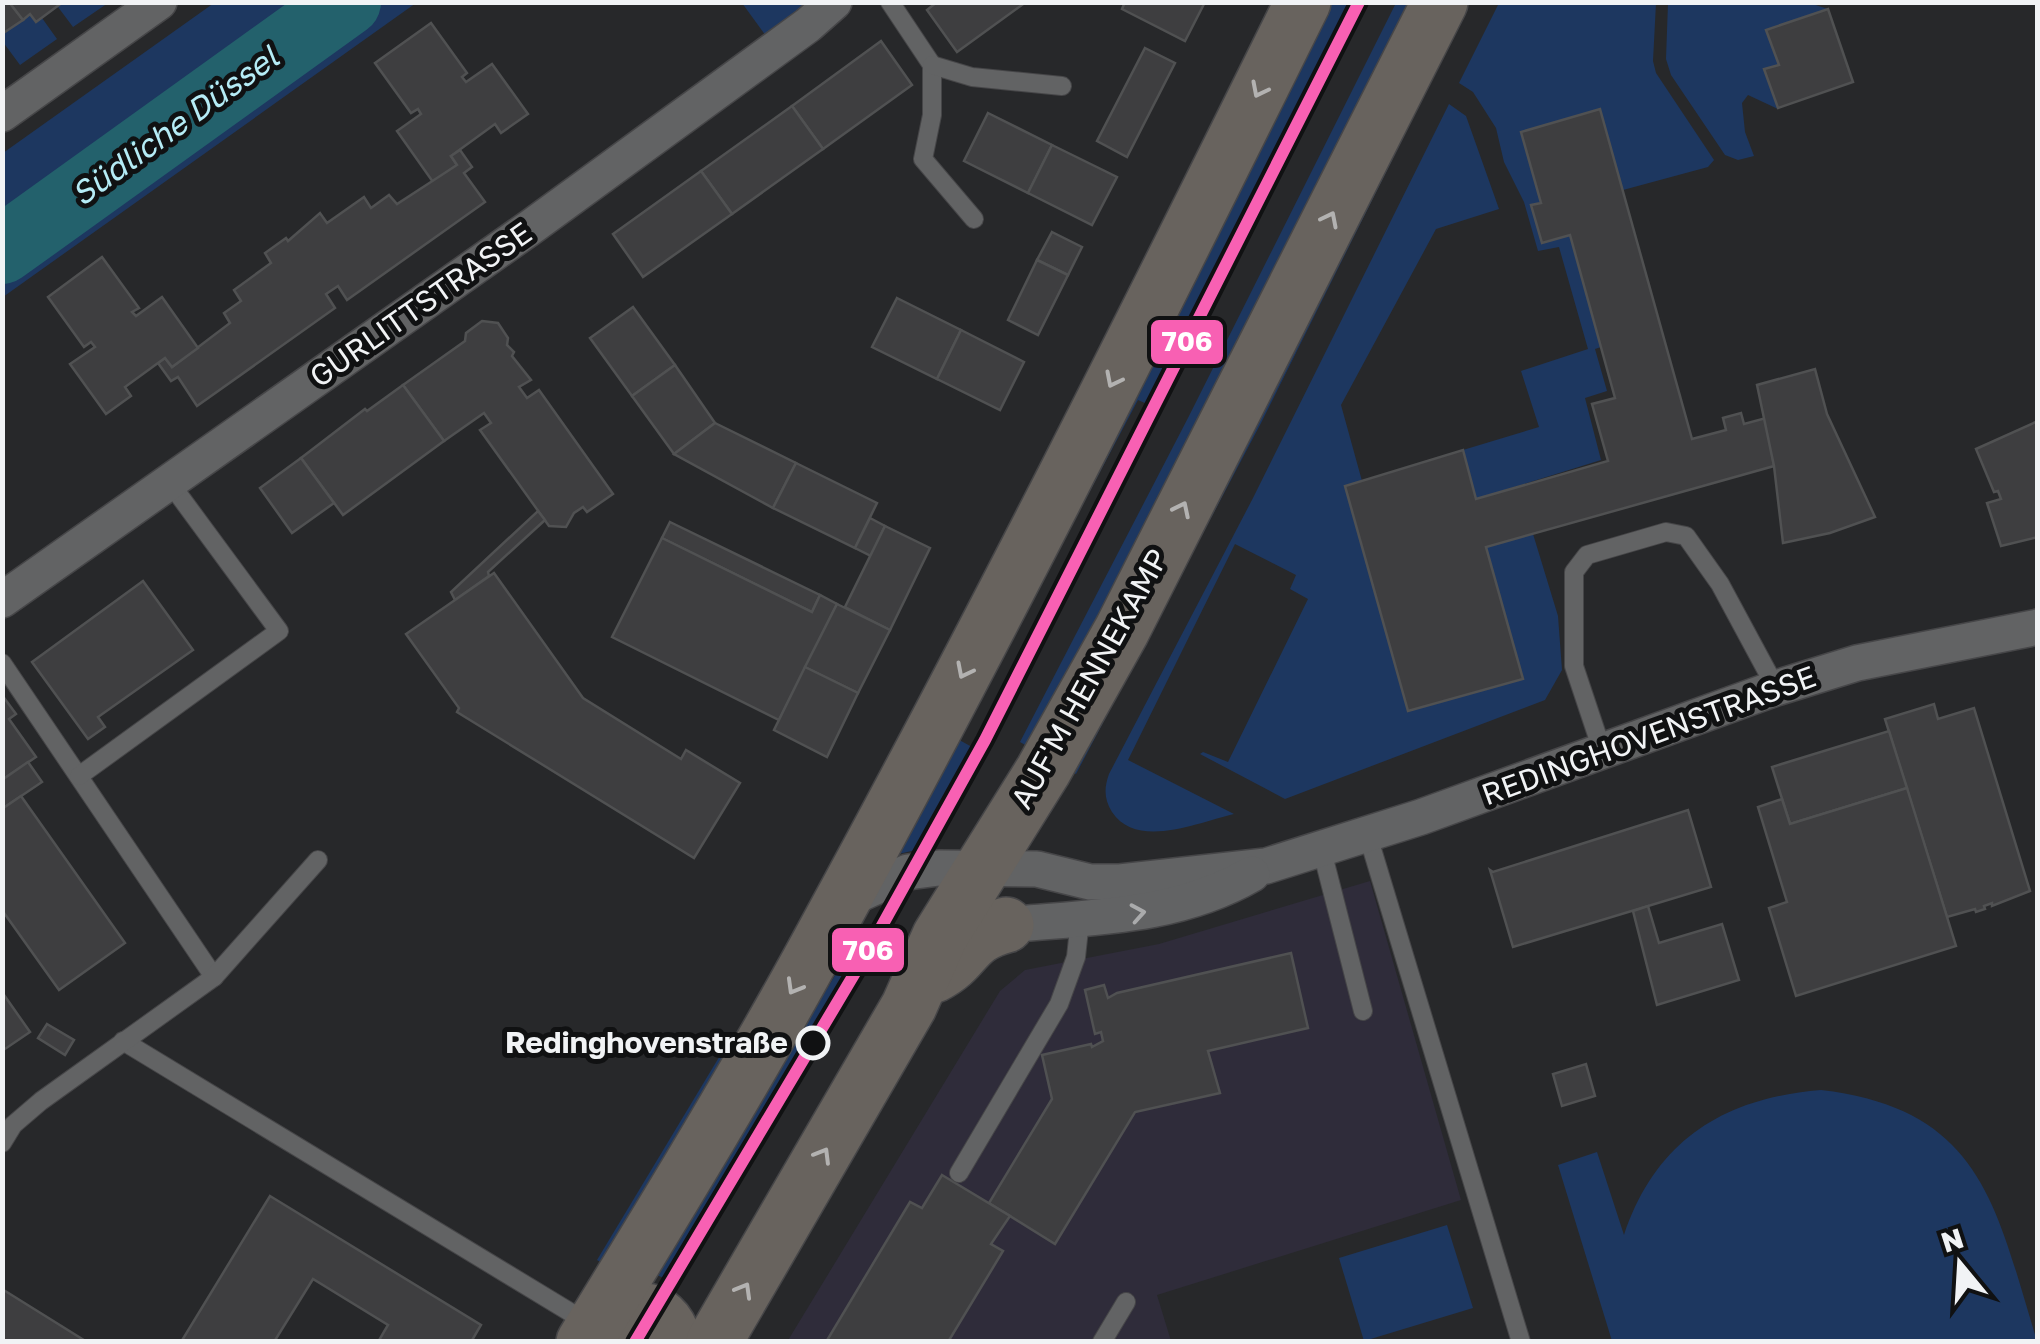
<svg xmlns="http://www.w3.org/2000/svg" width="2040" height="1344" font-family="'Golos Text',sans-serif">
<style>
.commercial{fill:#2f2c3a}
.green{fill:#1d3760}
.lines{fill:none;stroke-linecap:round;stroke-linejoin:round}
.river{stroke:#23616c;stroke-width:68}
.building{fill:#3e3e40;stroke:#505152;stroke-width:2.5}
.lane-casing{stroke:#464648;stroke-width:20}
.street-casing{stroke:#464648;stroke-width:38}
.primary-casing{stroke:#464648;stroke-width:58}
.lane{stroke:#626364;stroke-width:18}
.street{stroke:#626364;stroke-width:35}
.primary{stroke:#68635e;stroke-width:55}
.tram-1-casing{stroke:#101112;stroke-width:20}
.tram-1{stroke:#f860b3;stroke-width:12}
.oneway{stroke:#b3b2b1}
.oneway2{stroke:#aaabac}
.stop-dot{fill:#101112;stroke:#f1f3f5;stroke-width:5}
.labels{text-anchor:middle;stroke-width:10;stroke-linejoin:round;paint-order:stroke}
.street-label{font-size:30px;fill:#f1f3f5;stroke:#101112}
.stop-label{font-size:30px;font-weight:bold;fill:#f1f3f5;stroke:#101112;text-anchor:end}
.water-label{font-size:32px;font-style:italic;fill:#b5ecf6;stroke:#101112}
.line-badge{stroke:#101112;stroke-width:4}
.badge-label{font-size:28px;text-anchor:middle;font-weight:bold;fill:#fff}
</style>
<rect width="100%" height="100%" fill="#27282a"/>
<polygon class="commercial" points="1370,881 1461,1200 1157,1295 1171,1341 787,1342 1000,991 1025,970 1159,944"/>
<g class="green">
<polygon points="1806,2 1828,9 1767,30 1779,65 1765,70 1778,109 1748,95 1742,103 1745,132 1754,156 1738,160 1725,155 1671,75 1666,59 1668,3"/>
<polygon points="3,3 108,3 73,27 58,7 42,18 57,39 20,65 3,42"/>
<polygon points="214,3 416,3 3,297 3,153"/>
<polygon points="742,3 806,3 766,36"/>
<polygon points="1323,3 1349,3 1147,404 1138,400 971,716"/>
<polygon points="1396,3 1416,3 1034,750 1020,742 1189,416"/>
<polygon points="1499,3 1656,3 1653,61 1656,73 1714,160 1708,167 1623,190 1600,110 1522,132 1541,203 1531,206 1542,242 1570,235 1601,347 1595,349 1607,391 1585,398 1601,460 1476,499 1463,450 1539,427 1521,371 1588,349 1559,247 1538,251 1524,202 1504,162 1496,128 1473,92 1459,83"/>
<polygon points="1415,89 1425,94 1261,423 1076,774 1067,769"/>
<path d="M1449 104 1466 116 1499 209 1436 229 1341 405 1362 481 1345 487 1408 711 1523 679 1486 547 1533 534 1558 616 1562 670 1545 700 1285 799 1200 754 1203 752 1228 762 1308 599 1290 589 1296 575 1235 544 1128 760 1234 814C1199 822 1137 850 1112 812 1104 799 1104 788 1109 774L1253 498Z"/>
<polygon points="952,736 972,747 916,850 894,855"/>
<polygon points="845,959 852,962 664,1278 654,1274"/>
<polygon points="721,1054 726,1059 602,1263 597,1260"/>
<path d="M1821 1090C1984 1109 1996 1209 2037 1341H1612L1558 1165 1597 1152 1624 1235C1656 1140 1724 1098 1821 1090Z"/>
<polygon points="1447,1225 1473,1308 1364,1341 1339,1258"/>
</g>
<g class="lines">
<polyline class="river" points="2,250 347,2"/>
</g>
<g class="building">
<polygon points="2,2 9,2 23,20 2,34"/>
<polygon points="9,2 63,2 36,22 30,14 23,20"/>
<polygon points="937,2 1026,2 957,52 927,10"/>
<polygon points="1125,2 1205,2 1185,41 1122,9"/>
<polygon points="1828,9 1853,82 1778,108 1764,69 1779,65 1766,30"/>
<polygon points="431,23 467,73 462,77 466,82 492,64 528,114 501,133 495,124 451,156 457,165 433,182 397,131 421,114 418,109 411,113 375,63"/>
<polygon points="881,41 912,85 823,149 792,106"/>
<polygon points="1145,48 1175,63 1127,157 1097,141"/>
<polygon points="792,106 823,149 732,214 701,171"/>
<polygon points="1600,109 1692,439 1726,430 1723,418 1741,413 1744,424 1766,418 1774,466 1486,547 1523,679 1408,711 1345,486 1463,450 1476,499 1608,461 1592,404 1615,398 1570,235 1542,243 1531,205 1541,203 1521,132"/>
<polygon points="988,113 1052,145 1028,193 964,161"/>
<polygon points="1052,145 1117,177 1092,225 1028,193"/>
<polygon points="460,150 472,167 464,173 485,202 347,300 338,286 326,294 335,308 197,406 178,377 171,381 158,363 165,358 172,367 230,323 224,313 241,301 234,290 271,263 265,253 286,238 288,241 320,213 327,223 364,197 371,208 389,195 397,204 457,165 451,156"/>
<polygon points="701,171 732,214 643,277 613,234"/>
<polygon points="1052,232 1082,247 1068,275 1037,260"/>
<polygon points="102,257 139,308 132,312 136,316 162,297 198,348 172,367 165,358 158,363 125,387 131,396 106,414 70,364 95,347 91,342 84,347 48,297"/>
<polygon points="1037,260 1068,275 1038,335 1008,320"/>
<polygon points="897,298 961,330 937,379 872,347"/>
<polygon points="633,307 675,365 632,396 590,338"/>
<polygon points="482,321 498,323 508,338 507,345 514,352 512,356 531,380 519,387 527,398 539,390 613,494 587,512 583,507 574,513 566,527 549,526 480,430 491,423 484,413 444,441 403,385 465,341 466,333"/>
<polygon points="961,330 1024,362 1000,410 937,379"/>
<polygon points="675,365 715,423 674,454 632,396"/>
<polygon points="1815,369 1827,414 1875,517 1830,533 1783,543 1774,466 1757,385"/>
<polygon points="403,385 444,441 343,515 301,458 365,409 367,411"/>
<polygon points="2038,421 2038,537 2001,546 1987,503 2001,499 1998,491 1994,492 1976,449"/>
<polygon points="715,423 796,463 773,508 674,454"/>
<polygon points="301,458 334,503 292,533 260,488"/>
<polygon points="796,463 877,503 855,548 773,508"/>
<polygon points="538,511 545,520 488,572 489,576 455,600 451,592"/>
<polygon points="870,518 885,526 871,556 855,548"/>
<polygon points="670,522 820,595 812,612 662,538"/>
<polygon points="885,526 930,548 890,630 845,607"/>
<polygon points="662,538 812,612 820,595 837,604 779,720 612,637"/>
<polygon points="494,573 583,698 681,759 686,750 740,783 694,858 457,712 459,708 406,634"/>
<polygon points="143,581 193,650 98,717 105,727 88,739 32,662"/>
<polygon points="837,604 890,630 858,693 805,667"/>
<polygon points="805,667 858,693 827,757 774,730"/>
<polygon points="2,695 16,714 9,719 36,757 2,780"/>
<polygon points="1934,704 1938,719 1974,708 2030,891 1992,906 1992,903 1984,906 1985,909 1976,912 1975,909 1947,917 1885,719"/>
<polygon points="1889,731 1907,788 1790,824 1772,767"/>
<polygon points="28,762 42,782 2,809 2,780"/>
<polygon points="1907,788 1956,946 1796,996 1769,908 1787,902 1758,807 1782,799 1790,824"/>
<polygon points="21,796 125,943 59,990 2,910 2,809"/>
<polygon points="1688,810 1711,887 1513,947 1490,870 1493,872"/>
<polygon points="1648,906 1659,943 1722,924 1739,980 1657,1005 1633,911"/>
<polygon points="1291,953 1308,1028 1208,1051 1220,1093 1135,1112 1055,1244 989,1203 1052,1099 1042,1055 1091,1044 1092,1047 1103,1041 1101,1032 1095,1034 1085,990 1104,985 1108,998 1117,993"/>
<polygon points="2,992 30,1032 2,1051"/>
<polygon points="47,1024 74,1040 65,1055 38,1038"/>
<polygon points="1586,1064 1595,1096 1562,1106 1553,1074"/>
<polygon points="942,1175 1010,1216 991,1244 1003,1251 948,1342 826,1342 910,1202 922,1208"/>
<polygon points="270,1196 481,1325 471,1342 378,1342 388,1325 313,1279 274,1342 181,1342"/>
<polygon points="2,1289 87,1342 2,1342"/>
</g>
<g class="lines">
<defs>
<g id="lane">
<polyline points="890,2 932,65 932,115 923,159 974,219"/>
<polyline points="932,65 972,77 1062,86"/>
<polyline points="2,663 214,977"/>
<polyline points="1602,750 1574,666 1574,572 1587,555 1666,532 1686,536 1720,584 1776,688"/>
<polyline points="79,776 279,631 170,483"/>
<polyline points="1368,836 1521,1342"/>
<polyline points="1322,851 1363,1011"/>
<polyline points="123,1041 588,1323"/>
<polyline points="2,1143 13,1125 41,1101 214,977 318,860"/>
<polyline points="959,1173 1059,1004 1076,957 1080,920"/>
<polyline points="1102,1342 1126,1302"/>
</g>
<g id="street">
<polyline points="2,114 159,2"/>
<polyline points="2,600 531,227 808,25 834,2"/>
<polyline points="842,902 908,872 939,868 1037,869 1090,882 1120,882 1266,866 1421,817 1776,688 1857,663 2038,627"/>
<path d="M1006 925C1091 917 1176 918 1252 874"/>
</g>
<g id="primary">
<path d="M934 975C969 957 961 937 1006 925"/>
<path d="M594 1326C626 1312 660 1294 675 1342"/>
<path d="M584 1342C668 1205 752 1068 828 927 994 623 1149 313 1303 2"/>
<polyline points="714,1342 909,1006 940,936 1043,771 1122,630 1440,2"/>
</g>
</defs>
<use href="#lane" class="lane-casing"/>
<use href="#street" class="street-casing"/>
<use href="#primary" class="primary-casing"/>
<use href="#lane" class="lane"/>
<use href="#street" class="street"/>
<use href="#primary" class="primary"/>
<defs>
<polyline id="tram-1" points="635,1342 868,951 985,740 1359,2"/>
</defs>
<use href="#tram-1" class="tram-1-casing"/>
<use href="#tram-1" class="tram-1"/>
</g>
<defs><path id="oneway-chevron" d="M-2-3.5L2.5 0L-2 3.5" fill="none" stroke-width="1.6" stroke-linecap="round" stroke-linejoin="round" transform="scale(2.5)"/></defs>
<g class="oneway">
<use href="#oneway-chevron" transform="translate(1259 90) rotate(117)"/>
<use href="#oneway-chevron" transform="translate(1330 219) rotate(-63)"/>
<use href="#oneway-chevron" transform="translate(1113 380) rotate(117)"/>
<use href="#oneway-chevron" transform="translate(1182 509) rotate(-64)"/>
<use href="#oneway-chevron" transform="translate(964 671) rotate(117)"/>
<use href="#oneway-chevron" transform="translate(794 987) rotate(120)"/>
<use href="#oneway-chevron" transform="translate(823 1155) rotate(-59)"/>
<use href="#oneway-chevron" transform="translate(744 1290) rotate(-60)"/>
</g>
<use class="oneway2" href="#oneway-chevron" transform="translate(1138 913) rotate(-10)"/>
<circle class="stop-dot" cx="813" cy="1043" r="15"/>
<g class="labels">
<g class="street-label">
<text transform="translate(421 305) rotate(-35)" y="10">GURLITTSTRASSE</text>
<text transform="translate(1090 679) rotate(-61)" y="10">AUF'M HENNEKAMP</text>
<text transform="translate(1649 736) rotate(-20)" y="10">REDINGHOVENSTRASSE</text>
</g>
<g class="stop-label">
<text x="788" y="1053">Redinghovenstraße</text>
</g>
<g class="water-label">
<text transform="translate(175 126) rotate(-36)" y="11">Südliche Düssel</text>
</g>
</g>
<g class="line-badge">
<rect x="1149" y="318" width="76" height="48" rx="10" fill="#f860b3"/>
<rect x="830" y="926" width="76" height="48" rx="10" fill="#f860b3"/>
</g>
<g class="badge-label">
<text x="1187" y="351">706</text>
<text x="868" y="960">706</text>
</g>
<rect width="2040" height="1344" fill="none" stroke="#f1f3f5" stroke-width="10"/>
<g transform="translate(1960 1264) rotate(342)" stroke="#101112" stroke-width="8" paint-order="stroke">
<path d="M0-8L18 38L0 25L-18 38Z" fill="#f1f3f5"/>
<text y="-15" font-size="28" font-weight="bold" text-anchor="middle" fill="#f1f3f5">N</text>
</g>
</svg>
